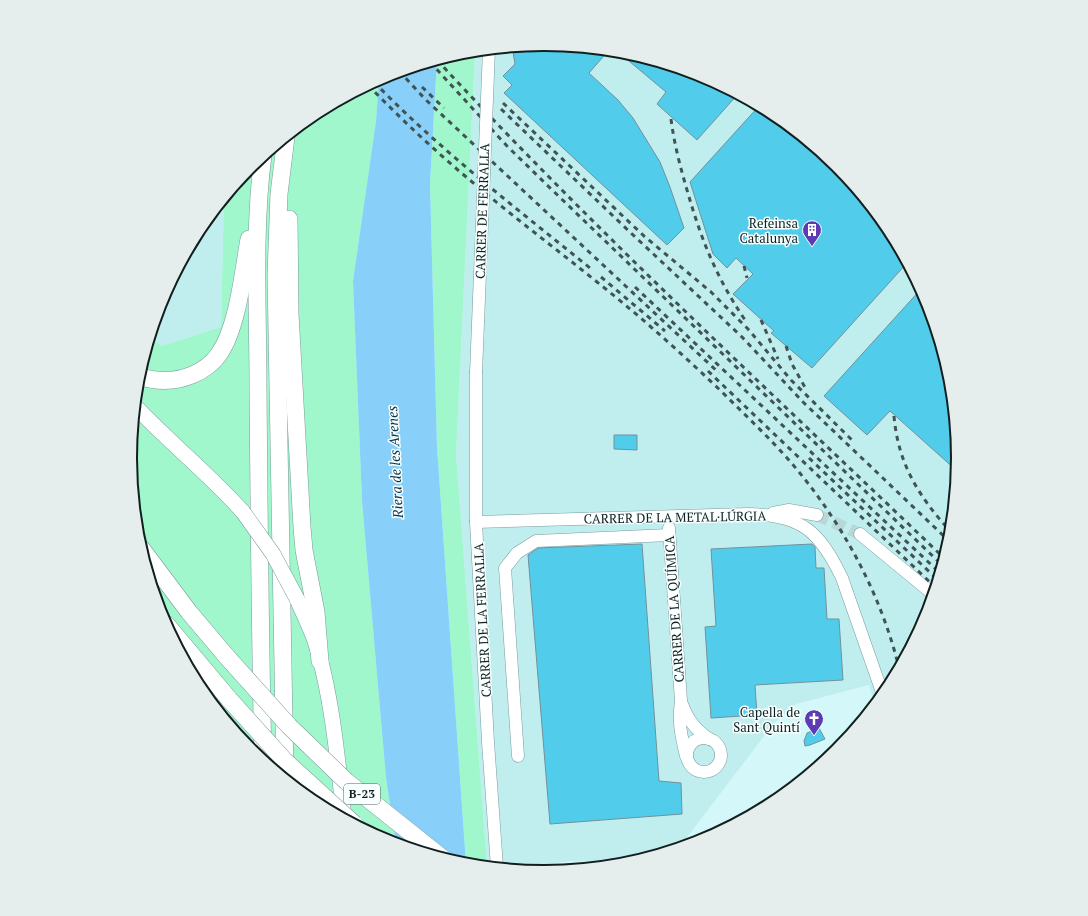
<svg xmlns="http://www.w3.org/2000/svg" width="1088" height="916" font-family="'PT Serif',serif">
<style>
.built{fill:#c0eeef}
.green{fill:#9ff7cb}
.water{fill:#88d0fa}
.building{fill:#51cdeb;stroke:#72919a}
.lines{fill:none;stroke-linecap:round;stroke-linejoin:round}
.minor-tunnel{stroke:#b7d7d8;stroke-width:12;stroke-dasharray:12 6;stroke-linecap:butt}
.minor-casing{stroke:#7a9b9c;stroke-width:13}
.major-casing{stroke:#7a9b9c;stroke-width:16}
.highway-casing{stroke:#7a9b9c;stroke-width:18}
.minor{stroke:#fff;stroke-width:12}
.major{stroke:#fff;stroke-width:15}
.highway{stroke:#fff;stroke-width:17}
.rail{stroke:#415454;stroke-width:3;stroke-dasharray:5 5;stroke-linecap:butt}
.minor-bridge-casing{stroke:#7a9b9c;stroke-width:13;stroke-linecap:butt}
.major-bridge-casing{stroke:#7a9b9c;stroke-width:16;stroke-linecap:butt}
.highway-bridge-casing{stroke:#7a9b9c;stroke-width:18;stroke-linecap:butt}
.minor-bridge{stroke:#fff;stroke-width:12}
.major-bridge{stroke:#fff;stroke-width:15}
.highway-bridge{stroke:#fff;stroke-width:17}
.labels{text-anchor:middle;stroke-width:3;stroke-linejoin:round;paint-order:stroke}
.shield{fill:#f7ffff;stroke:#576262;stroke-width:1}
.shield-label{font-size:12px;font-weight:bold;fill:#121f1f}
.street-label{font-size:13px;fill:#121f1f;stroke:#f7ffff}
.poi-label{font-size:13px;fill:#121f1f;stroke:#f7ffff;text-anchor:end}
.water-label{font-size:14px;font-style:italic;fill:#0b354a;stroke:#f7ffff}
.rim{fill:none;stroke:#121f1f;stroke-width:2}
</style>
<rect width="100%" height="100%" fill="#d4f8f9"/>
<g class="built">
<polygon points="544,44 625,52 703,76 774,114 837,165 888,228 927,300 950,377 958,458 950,539 926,617 888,688 878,701 874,702 869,685 796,704 774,723 679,848 625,864 572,861 507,868 487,866 456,454 475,51"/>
<polygon points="224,198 221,327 162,346 150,337 162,299 200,228"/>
</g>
<g class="green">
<polygon points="475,51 456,454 487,866 466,864 437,447 430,184 437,60 463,52"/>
<polygon points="379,79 376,121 353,281 362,501 386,778 396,844 385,840 314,802 251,751 200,688 161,616 138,539 130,458 138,377 150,337 162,346 221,327 224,198 251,165 314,114"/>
<polygon points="543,864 545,872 507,868"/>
</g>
<polygon class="water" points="437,60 430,184 437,447 466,864 396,844 386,778 362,501 353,281 376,121 379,79 386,75"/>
<g class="building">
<polygon points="544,44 609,50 589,73 618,100 633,118 660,162 670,187 684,228 667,245 504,93 512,85 503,76 515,64 513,52 515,47"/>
<polygon points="617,51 625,52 703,76 738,94 697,140 657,104 666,92"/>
<polygon points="759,106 774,114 837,165 888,228 907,263 812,368 771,333 774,331 733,294 753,274 736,258 727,268 713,254 690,182"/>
<polygon points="921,289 927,300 950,377 958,458 957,471 890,411 867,435 824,396"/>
<polygon points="614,435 637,435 637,450 614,449"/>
<polygon points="642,544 659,781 681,783 682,814 550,824 528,555 538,548"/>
<polygon points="812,544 815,547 816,568 824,568 827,619 839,619 843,680 755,685 757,715 711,718 705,627 716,626 711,549"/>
<polygon points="819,728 825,739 810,745 805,746 804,741 807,733"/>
</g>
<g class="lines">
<polyline class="minor-tunnel" points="817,515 860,534"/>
<defs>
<g id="minor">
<polyline points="476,373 476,522 488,742 497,867"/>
<polyline points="773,513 789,510 817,515"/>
<path d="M476 522 748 514C801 515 819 530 842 578L883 695"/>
<path d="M669 528 681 701C678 722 681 735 686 756"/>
<polyline points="860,534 933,594"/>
<path d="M682 704C688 720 695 729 709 739"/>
<circle cx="704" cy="755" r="17"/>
<polyline points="518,756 505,568 517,553 536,541 669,535"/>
</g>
<g id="major">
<path d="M135 406C170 443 209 474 243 512"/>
<path d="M297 599C303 613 310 627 315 641 332 695 338 762 344 818"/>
</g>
<g id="highway">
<polyline points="289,219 290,314 302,527 304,550 316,612 320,661"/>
<path d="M138 376C156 382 175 382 192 375 202 371 213 363 219 354 238 327 243 272 249 239"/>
<polyline points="141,548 189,612 227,657"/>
<polyline points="166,624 229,699"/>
<path d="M263 760C260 636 259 511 258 386 258 309 253 232 263 155"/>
<polyline points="285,778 276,275 279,194 286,137"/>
</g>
</defs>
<use href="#minor" class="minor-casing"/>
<use href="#major" class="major-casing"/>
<use href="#highway" class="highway-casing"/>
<use href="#minor" class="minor"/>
<use href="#major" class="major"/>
<use href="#highway" class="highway"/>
<g class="rail">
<path d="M437 60C598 234 773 394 944 558"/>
<polyline points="430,62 507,146 546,184 942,565"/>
<polyline points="399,71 426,100 719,373"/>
<path d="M374 82C440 150 516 208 590 268"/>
<path d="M368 85C401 119 435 151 471 181 512 216 555 248 597 282 640 316 681 353 721 391 746 416 771 439 794 466 843 524 881 594 899 668"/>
<polyline points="422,87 444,108"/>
<polyline points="503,103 644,236 711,292 748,329 791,380 852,440"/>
<polyline points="501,109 632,234 742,337 803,402 949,541"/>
<path d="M671 119C674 143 680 166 687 190 701 239 716 277 745 320"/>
<polyline points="744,266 747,278"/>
<polyline points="601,277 665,331"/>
<polyline points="635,287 940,573"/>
<polyline points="761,320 778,359"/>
<polyline points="786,346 792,364 807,391"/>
<polyline points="708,371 935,587"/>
<path d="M894 416C898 464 919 497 951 532"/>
<polyline points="809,458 938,580"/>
</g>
<defs>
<polyline id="minor-bridge" points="476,373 489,49"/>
<polyline id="major-bridge" points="243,512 273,554 297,599"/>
<g id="highway-bridge">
<polyline points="227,657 289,726 347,782 441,857"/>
<polyline points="229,699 285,761 354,824"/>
</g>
</defs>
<use href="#minor-bridge" class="minor-bridge-casing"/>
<use href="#major-bridge" class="major-bridge-casing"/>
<use href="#highway-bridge" class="highway-bridge-casing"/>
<use href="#minor-bridge" class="minor-bridge"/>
<use href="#major-bridge" class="major-bridge"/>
<use href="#highway-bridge" class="highway-bridge"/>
</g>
<defs>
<symbol id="building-pin" viewBox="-11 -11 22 30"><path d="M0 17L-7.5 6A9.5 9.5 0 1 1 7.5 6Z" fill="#5d3bb3" stroke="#f7ffff"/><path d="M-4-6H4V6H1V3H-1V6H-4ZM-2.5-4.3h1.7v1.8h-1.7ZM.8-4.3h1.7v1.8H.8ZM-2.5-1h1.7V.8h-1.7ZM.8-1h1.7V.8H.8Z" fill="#fff"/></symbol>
<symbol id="church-pin" viewBox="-11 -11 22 30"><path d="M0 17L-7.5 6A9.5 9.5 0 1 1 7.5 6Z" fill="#5d3bb3" stroke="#f7ffff"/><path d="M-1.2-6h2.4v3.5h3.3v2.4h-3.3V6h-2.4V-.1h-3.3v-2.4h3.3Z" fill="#fff"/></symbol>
</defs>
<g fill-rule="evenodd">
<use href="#building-pin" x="801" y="219" width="22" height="30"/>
<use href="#church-pin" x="803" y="708" width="22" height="30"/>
</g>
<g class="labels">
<rect class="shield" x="344" y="784" width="36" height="20" rx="3"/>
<g class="shield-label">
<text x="362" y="798">B-23</text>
</g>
<g class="street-label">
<text transform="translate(482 211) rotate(-88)" y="5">CARRER DE FERRALLA</text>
<text transform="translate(675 517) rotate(-1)" y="5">CARRER DE LA METAL·LÚRGIA</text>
<text transform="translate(674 609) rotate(-94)" y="5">CARRER DE LA QUÍMICA</text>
<text transform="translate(482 620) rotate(-93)" y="5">CARRER DE LA FERRALLA</text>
</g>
<g class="poi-label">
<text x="798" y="228">Refeinsa<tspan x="798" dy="15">Catalunya</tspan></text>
<text x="800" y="717">Capella de<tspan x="800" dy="15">Sant Quintí</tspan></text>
</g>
<g class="water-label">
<text transform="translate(395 462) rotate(-93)" y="5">Riera de les Arenes</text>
</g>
</g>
<path d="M0 0H1088V916H0ZM137 458a407 407 0 1 1 814 0a407 407 0 1 1-814 0Z" fill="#e5eded" fill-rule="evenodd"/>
<path class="rim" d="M137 458a407 407 0 1 1 814 0a407 407 0 1 1-814 0Z"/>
</svg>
